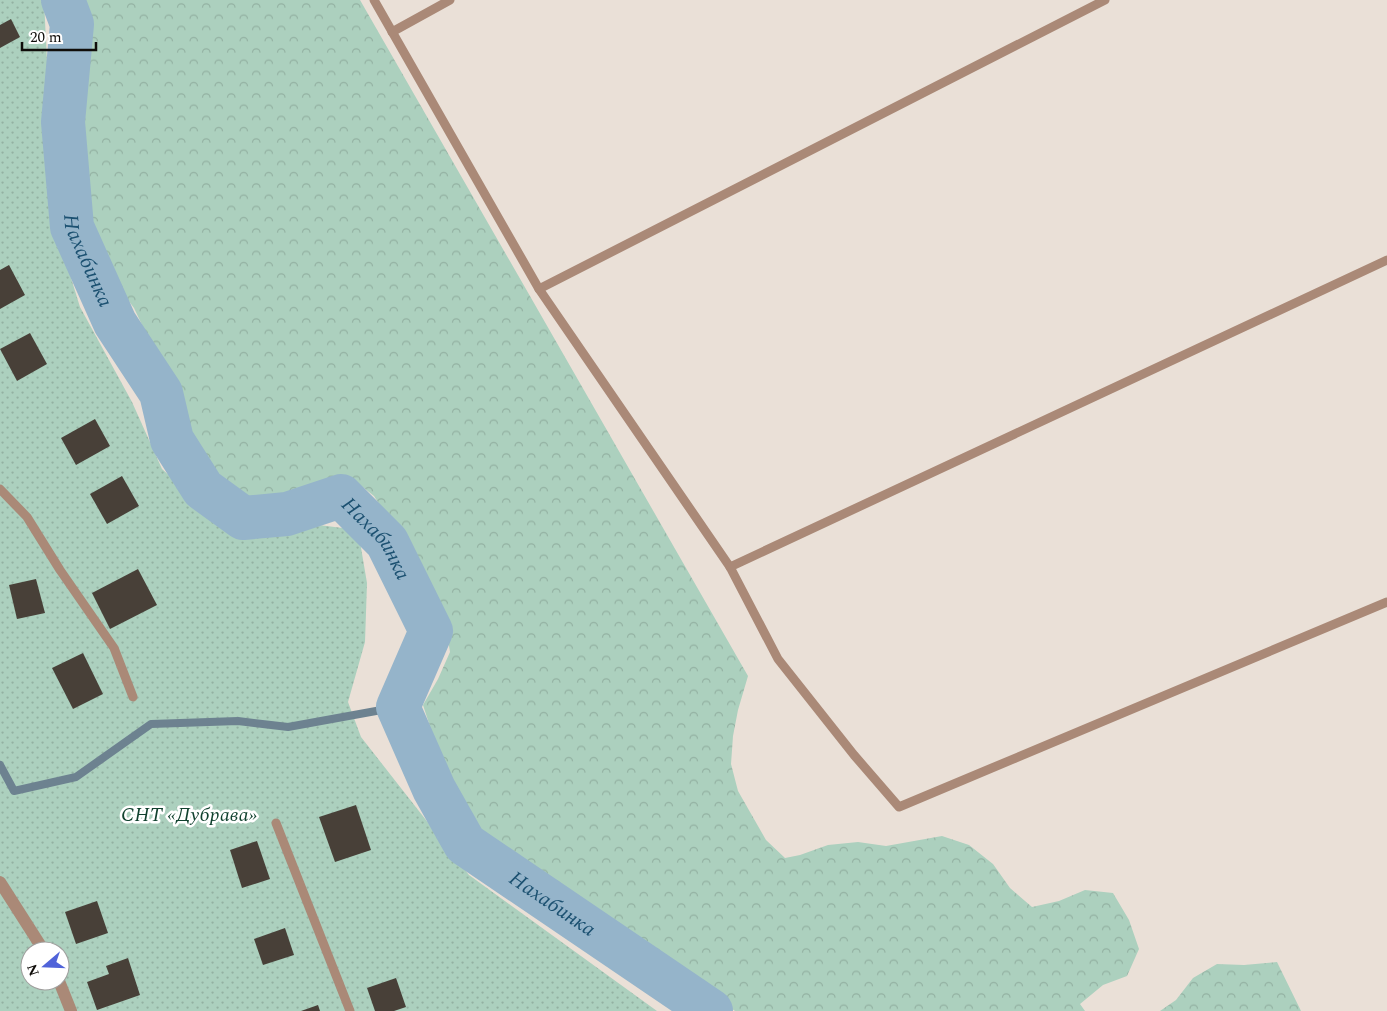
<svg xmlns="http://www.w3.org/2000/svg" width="1387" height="1011" font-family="Spectral,serif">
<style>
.grass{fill:url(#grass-dots);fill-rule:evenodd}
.forest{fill:url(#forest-crowns)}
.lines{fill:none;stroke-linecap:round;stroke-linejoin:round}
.stream{stroke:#6d8290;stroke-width:8}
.river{stroke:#95b4ca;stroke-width:44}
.building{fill:#484038}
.service{stroke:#aa8977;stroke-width:9}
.minor{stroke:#aa8977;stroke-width:12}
.labels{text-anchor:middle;stroke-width:5;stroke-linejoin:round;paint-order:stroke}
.park-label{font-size:20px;font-style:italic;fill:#11422f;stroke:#fff}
.water-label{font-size:21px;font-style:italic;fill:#1c5171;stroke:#fff}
</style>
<defs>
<pattern id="grass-dots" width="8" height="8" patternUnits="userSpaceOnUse" patternTransform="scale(1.25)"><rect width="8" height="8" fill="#acd0be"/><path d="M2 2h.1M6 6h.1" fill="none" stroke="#93b1a2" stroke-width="1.8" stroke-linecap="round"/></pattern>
<pattern id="forest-crowns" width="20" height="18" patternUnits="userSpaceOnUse" patternTransform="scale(1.25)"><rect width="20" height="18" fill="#acd0be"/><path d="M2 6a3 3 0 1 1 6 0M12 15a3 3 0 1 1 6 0" fill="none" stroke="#93b1a2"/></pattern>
</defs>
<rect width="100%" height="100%" fill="#eae0d7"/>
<path class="grass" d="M0 0H44L55 226 80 307 132 402 162 469 213 515 265 538 311 524 358 530 367 583 365 642 348 702 361 737 469 875 657 1011H0ZM30 951H60V981H30Z"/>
<g class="forest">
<polygon points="77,0 360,0 748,676 738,710 733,736 731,764 738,791 766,840 785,858 800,855 828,845 858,842 886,846 942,836 969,845 993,864 1010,888 1032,907 1059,901 1085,890 1113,893 1129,920 1139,949 1127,976 1103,985 1080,1004 1085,1011 735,1011 705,990 510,864 458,814 446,789 441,760 423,705 438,679 450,652 445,621 435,592 374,496 350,477 323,482 274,500 247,501 223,485 192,436 170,384 134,308 99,261 90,233 85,205 84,148 80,118 87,57 84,29"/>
<polygon points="1277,962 1301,1011 1160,1011 1176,1000 1193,978 1217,964 1244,965"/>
</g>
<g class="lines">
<polyline class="stream" points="0,765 14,791 76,777 151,724 238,721 288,727 398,707"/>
<path class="river" id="s1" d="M63 0 72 24 63 122 72 227 115 323 161 393 172 440 203 489 243 518 287 514 341 496 387 542 431 631 398 707 434 789 465 844 711 1011"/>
</g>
<g class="building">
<polygon points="11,19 20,37 0,48 0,25"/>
<polygon points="9,265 25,295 0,309 0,270"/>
<polygon points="30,333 47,364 17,381 0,349"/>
<polygon points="95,419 110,446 76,465 61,438"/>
<polygon points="122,476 139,506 107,524 90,494"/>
<polygon points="138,569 157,605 110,629 92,593"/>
<polygon points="36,579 45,613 17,619 9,585"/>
<polygon points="83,653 103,694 73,709 52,668"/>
<polygon points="356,805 371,850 335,862 319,817"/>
<polygon points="257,841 270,879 242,888 230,850"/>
<polygon points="97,901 108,933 76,944 65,912"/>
<polygon points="285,928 294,955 263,965 254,939"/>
<polygon points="128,958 140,995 97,1010 87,982 109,974 106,966"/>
<polygon points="396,978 406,1007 394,1011 375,1011 367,988"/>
<polygon points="318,1005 320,1011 301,1011"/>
</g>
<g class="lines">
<g class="service">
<polyline points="374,0 539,289 730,567 778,659 854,755 899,807 1387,602"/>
<polyline points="392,32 450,0"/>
<polyline points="539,289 1105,0"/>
<polyline points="0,489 27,517 60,570 114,648 133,697"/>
<polyline points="730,567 1387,260"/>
<polyline points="276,823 350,1011"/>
</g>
<g class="minor">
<polyline points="0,882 44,951"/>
<polyline points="59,981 71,1011"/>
</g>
</g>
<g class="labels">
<g class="park-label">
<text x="189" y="821">СНТ «Дубрава»</text>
</g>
<g class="water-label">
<text dy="7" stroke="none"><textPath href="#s1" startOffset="266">Нахабинка</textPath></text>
<text dy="7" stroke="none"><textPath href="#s1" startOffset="731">Нахабинка</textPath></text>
<text dy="7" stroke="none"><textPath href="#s1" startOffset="1181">Нахабинка</textPath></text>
</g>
</g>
<g transform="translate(45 966) rotate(251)"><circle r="24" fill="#ffffff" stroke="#9f9e9d"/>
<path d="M0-4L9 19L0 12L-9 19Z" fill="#5063d9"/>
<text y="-8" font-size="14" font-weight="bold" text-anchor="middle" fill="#100d0a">N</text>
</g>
<path d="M22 42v8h74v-8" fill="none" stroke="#100d0a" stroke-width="2.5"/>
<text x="30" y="42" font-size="15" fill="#100d0a" stroke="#ffffff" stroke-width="4" paint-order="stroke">20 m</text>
</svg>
